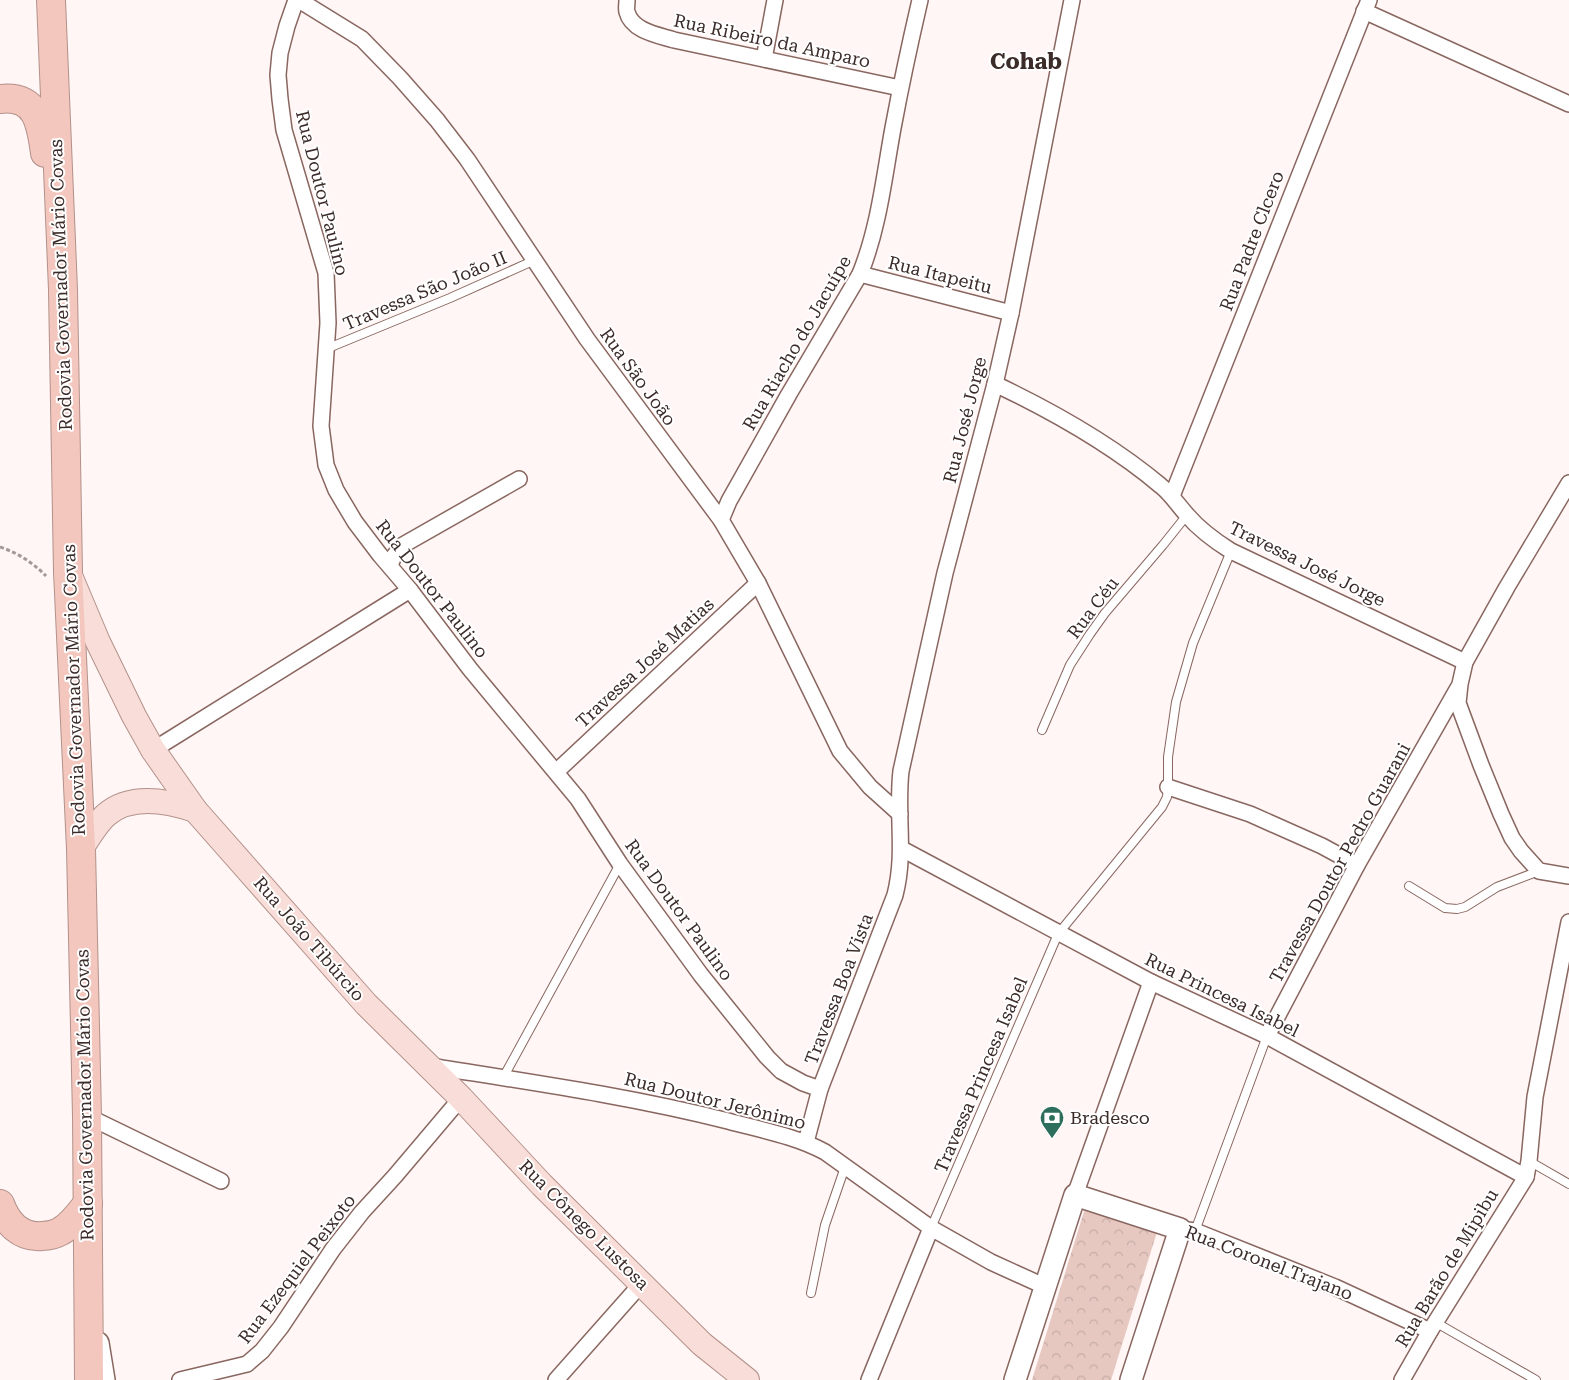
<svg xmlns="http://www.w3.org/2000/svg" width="1569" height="1380" font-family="'Roboto Serif',serif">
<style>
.park{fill:url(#park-crowns)}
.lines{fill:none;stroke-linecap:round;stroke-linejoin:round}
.lane-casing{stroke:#896760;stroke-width:10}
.street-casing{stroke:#896760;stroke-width:18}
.secondary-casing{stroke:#896760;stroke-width:24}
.primary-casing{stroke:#b3918a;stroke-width:26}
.highway-casing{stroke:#b3918a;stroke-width:30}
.path{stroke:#a59997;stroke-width:3;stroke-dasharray:4 2.5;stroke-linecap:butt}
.lane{stroke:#fff;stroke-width:8}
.street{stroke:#fff;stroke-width:15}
.secondary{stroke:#fff;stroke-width:21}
.primary{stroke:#f8ddd8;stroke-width:24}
.highway{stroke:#f3c7be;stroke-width:28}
.labels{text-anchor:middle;stroke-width:4;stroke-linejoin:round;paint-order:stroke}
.street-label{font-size:18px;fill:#3b2c29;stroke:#fff}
.poi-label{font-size:18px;fill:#3b2c29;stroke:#fff;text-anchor:start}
.district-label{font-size:22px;font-weight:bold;fill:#3b2c29;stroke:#fff}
</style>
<defs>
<pattern id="park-crowns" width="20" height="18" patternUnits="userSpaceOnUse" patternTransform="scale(1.25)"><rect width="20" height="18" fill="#e6c8c1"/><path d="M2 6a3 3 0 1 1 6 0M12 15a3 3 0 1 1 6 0" fill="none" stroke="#c6aca6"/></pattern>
</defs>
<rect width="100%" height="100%" fill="#fff6f5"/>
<polygon class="park" points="1086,1205 1157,1232 1111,1380 1032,1380"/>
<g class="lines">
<defs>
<g id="lane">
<polyline points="326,349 450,298 535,260"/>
<polyline points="1042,730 1070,665 1090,634 1105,613 1163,545 1187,515"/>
<polyline points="1409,886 1445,908 1457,909 1465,907 1497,887 1539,871"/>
<polyline points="503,1078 620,864"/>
<polyline points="1529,1161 1569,1184"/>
<polyline points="931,1228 1058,934 1162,807 1167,797 1168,787 1168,757 1176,702 1193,643 1231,551"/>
<polyline points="1195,1231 1267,1036"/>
<polyline points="811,1293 825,1225 845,1167"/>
<polyline points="1435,1322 1536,1380"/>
</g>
<g id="street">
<polyline points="296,0 287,26 280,53 278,75 280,99 284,130 326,273 328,323 321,426 326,465 336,490 355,522 380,555 410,590 470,669 578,799 620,864 701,975 767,1057 781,1071 803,1083 820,1089"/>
<polyline points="299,0 362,39 400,78 437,120 467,159 587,339 721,520 758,583 840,751 870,787 900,814"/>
<path d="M627 0C627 4 626 9 627 12 632 31 658 35 674 40L900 88"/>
<polyline points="1364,11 1569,104"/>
<polyline points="764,59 775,0"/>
<polyline points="860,274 1011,313"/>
<path d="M995 384C1054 412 1111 444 1161 486 1171 494 1178 505 1187 515 1199 529 1215 541 1231 551L1465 662"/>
<polyline points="1569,483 1507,587 1465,662 1460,684 1458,703 1481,765 1501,814 1512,838 1521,851 1539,871 1569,876"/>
<polyline points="1172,496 1369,0"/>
<path d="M721 520 729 501 789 394 860 274C879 227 884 177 893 128 901 85 910 43 920 0"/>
<polyline points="390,565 394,556 403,545 519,479"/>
<polyline points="153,750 410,590"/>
<polyline points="557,771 758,583"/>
<polyline points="1168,787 1250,814 1322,846 1357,865"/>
<polyline points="902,849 1151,982 1267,1036 1526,1177"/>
<polyline points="1267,1036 1357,865 1458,688"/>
<path d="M429 1066C529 1082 629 1096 728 1121 761 1130 795 1136 825 1152L931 1228 991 1262 1046 1287"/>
<polyline points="87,1116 221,1181"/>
<path d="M806 1142 820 1089 895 895C906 852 896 814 901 771L945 573 995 384 1011 313 1072 0"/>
<polyline points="1075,1195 1151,982"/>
<polyline points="1180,1229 1195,1231 1335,1287 1430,1331"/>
<polyline points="180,1380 247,1364 262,1351 281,1327 333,1249 362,1212 395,1176 461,1098"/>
<polyline points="556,1380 642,1283"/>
<polyline points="869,1380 931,1228"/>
<polyline points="1402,1380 1430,1331 1526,1177 1529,1161 1535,1097 1569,922"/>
</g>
<g id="secondary">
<polyline points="98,1343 104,1380"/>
<polyline points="1015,1380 1075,1195 1180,1229 1131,1380"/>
</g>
<g id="primary">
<polyline points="71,578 98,642 134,716 153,750 195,810 366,1004 461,1098 542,1185 702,1344 747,1380"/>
<path d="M81 849C88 838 96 824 106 815 131 793 168 801 195 810"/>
</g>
<g id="highway">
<polyline points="51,0 63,290 68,572 81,849 87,1116 89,1380"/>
<path d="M0 99C37 95 41 123 45 153"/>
<path d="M0 1204C7 1223 20 1238 42 1236 48 1236 56 1234 61 1231 72 1225 80 1213 88 1203"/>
</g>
</defs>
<use href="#lane" class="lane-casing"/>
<use href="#street" class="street-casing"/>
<use href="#secondary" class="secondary-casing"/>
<use href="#primary" class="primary-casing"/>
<use href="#highway" class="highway-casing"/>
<path class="path" d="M0 547C18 553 32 562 46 576"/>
<use href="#lane" class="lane"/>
<use href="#street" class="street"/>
<use href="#secondary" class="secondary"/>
<use href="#primary" class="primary"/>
<use href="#highway" class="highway"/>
</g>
<defs>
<symbol id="bank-pin" viewBox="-11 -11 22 30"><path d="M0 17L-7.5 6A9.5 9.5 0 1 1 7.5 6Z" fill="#2d6e5d" stroke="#fff"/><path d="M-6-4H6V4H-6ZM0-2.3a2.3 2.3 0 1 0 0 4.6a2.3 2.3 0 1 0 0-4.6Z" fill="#fff"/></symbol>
</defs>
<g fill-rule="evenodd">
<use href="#bank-pin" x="1038" y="1104" width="28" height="38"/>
</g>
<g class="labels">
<g class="street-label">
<text transform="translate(772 41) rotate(12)" y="6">Rua Ribeiro da Amparo</text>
<text transform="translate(322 193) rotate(76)" y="6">Rua Doutor Paulino</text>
<text transform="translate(1252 241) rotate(-69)" y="6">Rua Padre Clcero</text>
<text transform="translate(940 275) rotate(14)" y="6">Rua Itapeitu</text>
<text transform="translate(61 285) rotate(-92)" y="6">Rodovia Governador Mário Covas</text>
<text transform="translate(425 291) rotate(-23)" y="6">Travessa São João II</text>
<text transform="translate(797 343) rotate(-60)" y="6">Rua Riacho do Jacuípe</text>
<text transform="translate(638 377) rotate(54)" y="6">Rua São João</text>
<text transform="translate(965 420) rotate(-76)" y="6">Rua José Jorge</text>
<text transform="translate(1307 564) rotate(26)" y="6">Travessa José Jorge</text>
<text transform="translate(432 589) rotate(52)" y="6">Rua Doutor Paulino</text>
<text transform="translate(1093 608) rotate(-53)" y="6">Rua Céu</text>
<text transform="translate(645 663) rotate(-43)" y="6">Travessa José Matias</text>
<text transform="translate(74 690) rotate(-92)" y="6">Rodovia Governador Mário Covas</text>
<text transform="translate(1340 863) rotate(-61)" y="6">Travessa Doutor Pedro Guarani</text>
<text transform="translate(679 910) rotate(54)" y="6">Rua Doutor Paulino</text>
<text transform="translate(309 939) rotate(49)" y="6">Rua João Tibúrcio</text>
<text transform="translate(839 989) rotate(-69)" y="6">Travessa Boa Vista</text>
<text transform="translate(1222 995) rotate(26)" y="6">Rua Princesa Isabel</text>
<text transform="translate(981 1075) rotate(-67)" y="6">Travessa Princesa Isabel</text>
<text transform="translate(85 1095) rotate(-91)" y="6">Rodovia Governador Mário Covas</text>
<text transform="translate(715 1101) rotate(14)" y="6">Rua Doutor Jerônimo</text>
<text transform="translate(584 1225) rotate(45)" y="6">Rua Cônego Lustosa</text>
<text transform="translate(1269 1263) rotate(21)" y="6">Rua Coronel Trajano</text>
<text transform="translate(1447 1268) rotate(-59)" y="6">Rua Barão de Mipibu</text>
<text transform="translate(297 1269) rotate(-53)" y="6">Rua Ezequiel Peixoto</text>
</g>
<g class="poi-label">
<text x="1070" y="1124">Bradesco</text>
</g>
<g class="district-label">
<text x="1026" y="69">Cohab</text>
</g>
</g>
</svg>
